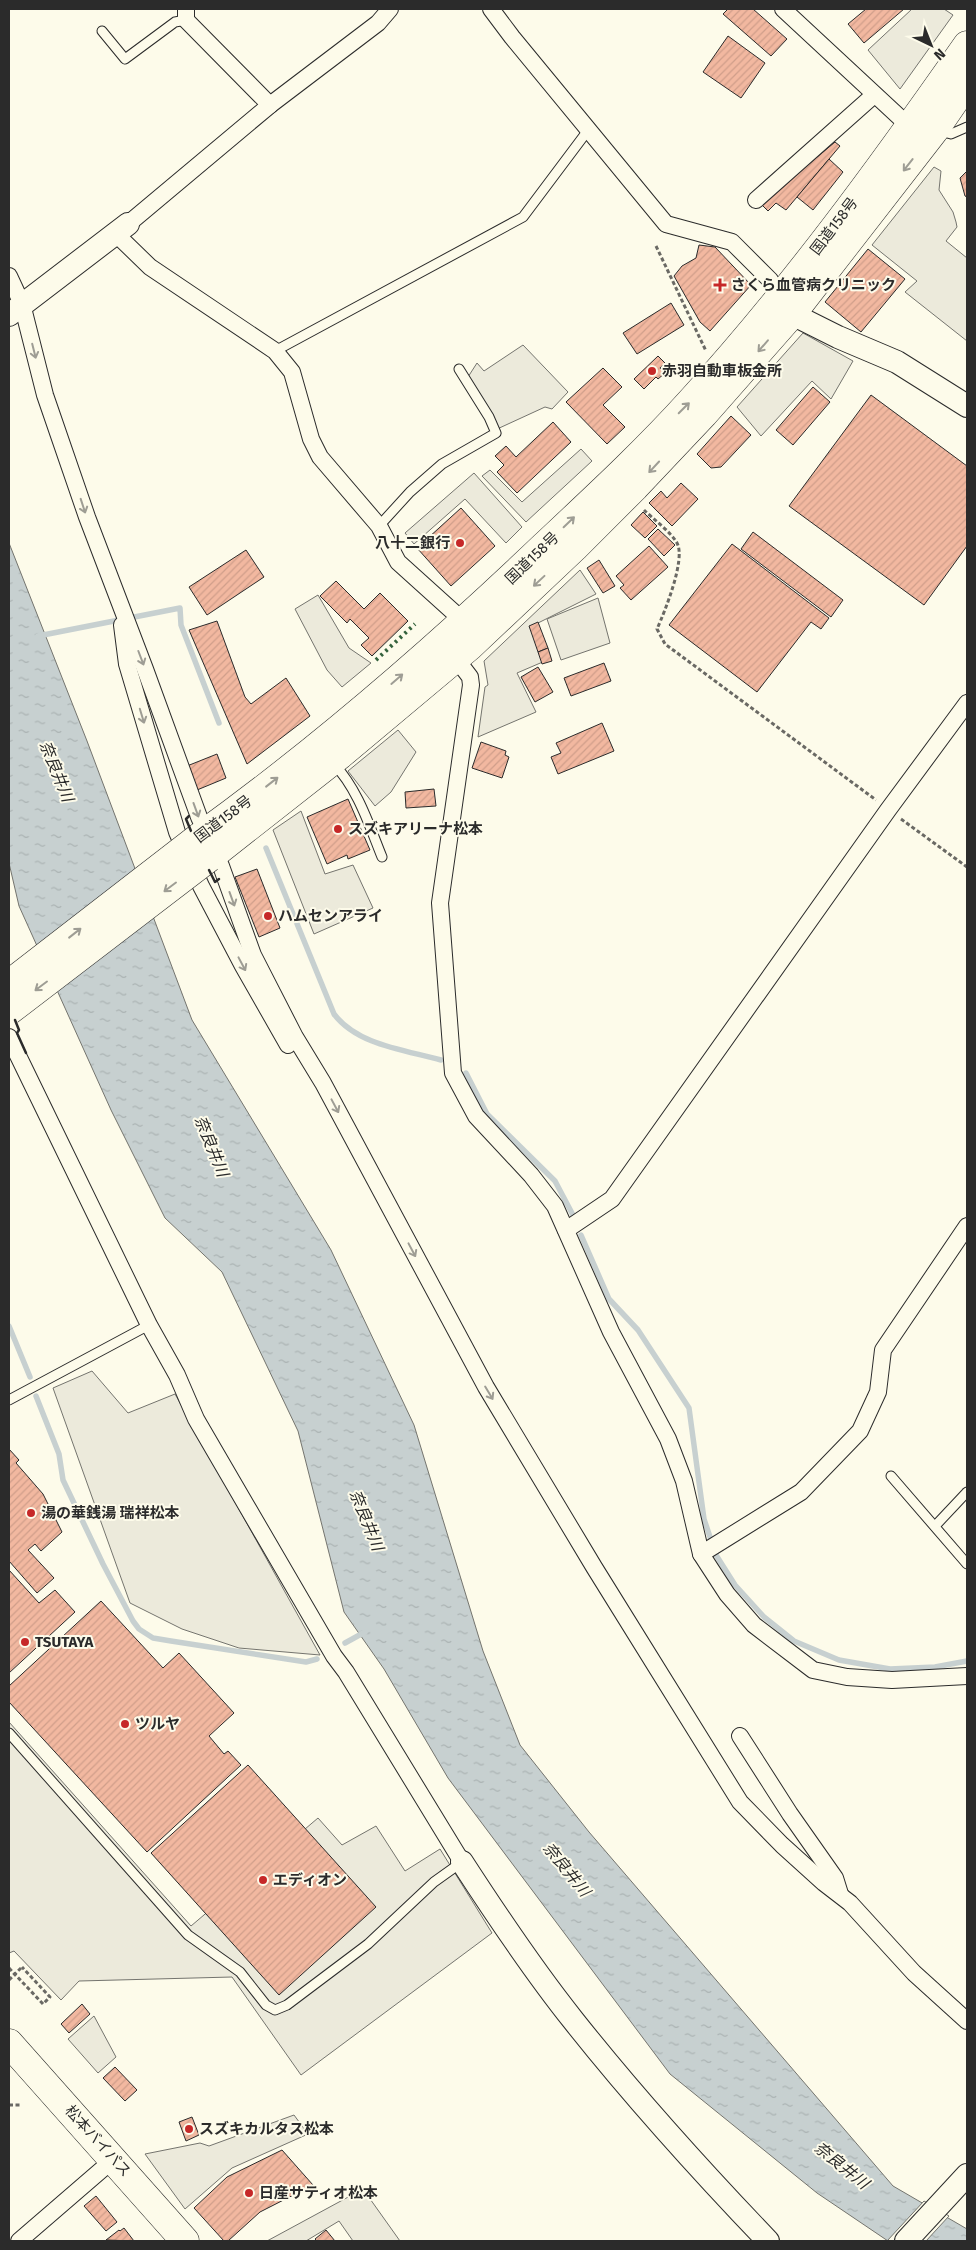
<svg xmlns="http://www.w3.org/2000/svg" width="976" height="2250" font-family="'Fira Sans','Noto Sans JP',sans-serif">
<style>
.parking{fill:#eceadb;stroke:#74746e}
.water{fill:url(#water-ripples);stroke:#74746e}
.pier{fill:#fdfbea;stroke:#74746e}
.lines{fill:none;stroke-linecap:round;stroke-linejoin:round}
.stream{stroke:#c7d0d0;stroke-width:5.5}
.building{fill:url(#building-hatch);stroke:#2b2b2b}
.lane-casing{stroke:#2b2b2b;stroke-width:11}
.street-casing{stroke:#2b2b2b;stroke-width:18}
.secondary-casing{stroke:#2b2b2b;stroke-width:24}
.highway-casing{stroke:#2b2b2b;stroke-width:29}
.path{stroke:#6a6964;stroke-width:3;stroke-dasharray:4 2.5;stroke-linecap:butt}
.lane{stroke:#fdfbea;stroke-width:9}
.street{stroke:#fdfbea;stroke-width:16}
.secondary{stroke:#fdfbea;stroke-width:22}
.highway{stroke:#fdfbea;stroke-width:28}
.highway-bridge-casing{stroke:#2b2b2b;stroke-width:29;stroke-linecap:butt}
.path-bridge{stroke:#6a6964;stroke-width:3;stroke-dasharray:4 2.5;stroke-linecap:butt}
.highway-bridge{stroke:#fdfbea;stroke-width:28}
.hedge{stroke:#34623c;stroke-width:4;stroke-dasharray:2.5 4;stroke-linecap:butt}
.wall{stroke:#2b2b2b;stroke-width:2.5}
.oneway{stroke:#9e9d94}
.poi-dot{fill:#c62828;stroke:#fdfbea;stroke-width:2}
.labels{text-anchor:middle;stroke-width:4;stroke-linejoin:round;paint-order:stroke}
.street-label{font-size:15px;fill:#2b2b2b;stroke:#fdfbea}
.poi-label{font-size:15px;font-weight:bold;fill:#2b2b2b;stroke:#fdfbea;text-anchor:start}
.water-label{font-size:16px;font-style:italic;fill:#2b2b2b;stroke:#fdfbea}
</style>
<defs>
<pattern id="water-ripples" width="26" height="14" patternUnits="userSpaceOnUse" patternTransform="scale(1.25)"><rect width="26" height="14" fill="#c7d0d0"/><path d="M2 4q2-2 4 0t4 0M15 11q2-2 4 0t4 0" fill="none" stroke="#abb3b3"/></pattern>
<pattern id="building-hatch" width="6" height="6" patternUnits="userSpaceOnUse" patternTransform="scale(1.25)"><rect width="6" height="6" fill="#f2b8a0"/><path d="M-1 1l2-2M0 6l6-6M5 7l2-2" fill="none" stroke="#d09e8a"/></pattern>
</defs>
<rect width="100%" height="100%" fill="#fdfbea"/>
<g class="parking">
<polygon points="912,9 944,9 953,15 900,89 868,50"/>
<polygon points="934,167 941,171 939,190 953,212 956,222 957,227 946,241 967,258 967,341 905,292 917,281 872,245"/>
<polygon points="803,333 853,361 831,399 812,381 761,436 737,407"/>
<polygon points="523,345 568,392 552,409 545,407 495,430 468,377 477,363 484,371"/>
<polygon points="581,449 592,461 526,522 482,476 490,470 522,502"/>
<polygon points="474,473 522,527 506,543 465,499 414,544 405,533"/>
<polygon points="580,570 596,594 532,626 545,661 517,673 536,712 478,737 485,687 488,685 484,661"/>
<polygon points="318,595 349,648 371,663 342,687 327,670 295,609"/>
<polygon points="598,598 610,643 561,660 547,619"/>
<polygon points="398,730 416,752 391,792 375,806 348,771"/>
<polygon points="301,811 325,874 353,865 373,908 314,934 273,830"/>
<polygon points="92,1371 128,1413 175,1394 320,1655 239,1648 182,1629 130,1603 53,1388"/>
<polygon points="9,1722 191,1926 318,1818 342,1845 376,1826 405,1871 440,1849 492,1933 301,2075 232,1977 79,1981 61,2000 14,1951 9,1953"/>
<polygon points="94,2016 116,2057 98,2073 68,2039"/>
<polygon points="294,2115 308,2134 232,2168 185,2209 145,2154 200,2143 209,2146"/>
<polygon points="363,2189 400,2241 353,2241 339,2221 306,2241 267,2241"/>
</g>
<polygon class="water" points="9,543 87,741 192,1020 331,1250 414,1425 483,1651 520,1745 589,1832 893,2186 967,2229 967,2241 888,2241 817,2193 670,2074 448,1778 384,1669 344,1612 298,1431 222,1272 165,1218 111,1110 19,906 9,863"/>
<polygon class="pier" points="924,2201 949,2216 926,2241 887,2241"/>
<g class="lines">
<g class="stream">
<polyline points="38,636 180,608 181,625 219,723"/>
<path d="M266 848 334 1014C357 1045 405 1050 441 1060"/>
<polyline points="466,1073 487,1114 555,1181 574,1217"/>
<polyline points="581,1235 609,1299 638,1330 689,1408 704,1519 716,1555 735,1585 764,1617 794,1641 839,1660 890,1669 935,1667 967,1661"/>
<polyline points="9,1326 30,1377"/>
<polyline points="36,1396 59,1454 63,1480 103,1564 133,1621 139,1629 153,1638 171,1641 306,1662 317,1659"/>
<polyline points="345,1643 365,1632"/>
</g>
</g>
<g class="building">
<polygon points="728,9 753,9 787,39 771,56 723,14"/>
<polygon points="866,9 904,9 864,43 848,24"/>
<polygon points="728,36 765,63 741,98 703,72"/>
<polygon points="835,142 840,146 786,210 776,203 768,211 761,204"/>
<polygon points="829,159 843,172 813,210 797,197"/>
<polygon points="967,171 967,197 965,196 960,178"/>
<polygon points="699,245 715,247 751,285 710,331 700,322 674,276 682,266 696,258"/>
<polygon points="868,249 905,279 861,332 825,302"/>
<polygon points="671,303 684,325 637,354 623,333"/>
<polygon points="658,356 665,363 660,368 665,373 658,379 656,377 644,389 634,379"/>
<polygon points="603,368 622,387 603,405 625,427 607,444 566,402"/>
<polygon points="813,387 830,402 793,445 776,430"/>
<polygon points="871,395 967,466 967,546 924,605 789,506"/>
<polygon points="731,416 751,435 721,467 711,468 697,454"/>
<polygon points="553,422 571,442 517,493 497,472 504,465 495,456 506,446 516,457"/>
<polygon points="681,483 698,499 672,526 649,503 661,491 667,498"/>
<polygon points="461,508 495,546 451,586 417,548"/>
<polygon points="643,512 657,526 645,538 631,525"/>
<polygon points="658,529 675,545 664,556 648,539"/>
<polygon points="753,532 843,600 831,617 741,549"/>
<polygon points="732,544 829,618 821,629 811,622 757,692 669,625"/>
<polygon points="649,546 668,567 631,600 620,588 624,585 616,576"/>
<polygon points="246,550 264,577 207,615 189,587"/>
<polygon points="599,560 615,586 603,593 587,568"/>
<polygon points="336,581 364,609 380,593 408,621 372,656 361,645 369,638 350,619 347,623 320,596"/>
<polygon points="217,621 245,697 251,704 286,678 310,716 247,764 189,630"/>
<polygon points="538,622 548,648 538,652 529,626"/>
<polygon points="548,648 552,661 542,664 538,652"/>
<polygon points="604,663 611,681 571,696 564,678"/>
<polygon points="538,667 553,692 535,702 521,677"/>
<polygon points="602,723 614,751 558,774 551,757 561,753 556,743"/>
<polygon points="481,742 506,751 505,755 509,757 502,778 472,768"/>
<polygon points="217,754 226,778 197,790 187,766"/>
<polygon points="434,789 436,806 406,808 405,792"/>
<polygon points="348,799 370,850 348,859 347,855 327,864 307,817"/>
<polygon points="257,869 280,928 259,937 235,877"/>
<polygon points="9,1449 19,1460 16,1463 43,1494 62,1532 41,1551 35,1544 28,1550 54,1578 37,1593 9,1561"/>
<polygon points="9,1570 39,1603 55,1590 75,1612 9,1673"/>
<polygon points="101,1601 163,1668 179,1653 234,1713 209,1736 224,1754 228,1751 241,1765 147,1852 9,1702 9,1686"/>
<polygon points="248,1765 376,1907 279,1995 151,1853"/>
<polygon points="82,2004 90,2014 69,2033 61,2024"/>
<polygon points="115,2067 137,2090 125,2101 103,2078"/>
<polygon points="192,2117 199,2135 186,2141 179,2122"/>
<polygon points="282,2150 313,2185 260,2212 228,2241 224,2241 194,2208 227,2177"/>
<polygon points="96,2196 117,2222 106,2231 84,2206"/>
<polygon points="124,2228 134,2241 106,2240 119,2230 120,2231"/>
<polygon points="326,2230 335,2241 317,2241 315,2239"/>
</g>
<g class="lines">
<defs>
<g id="lane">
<polyline points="102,31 125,59 175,22 186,20"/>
<polyline points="939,131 951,134 967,127"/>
<polyline points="275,351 523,217 589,129"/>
<polyline points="379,526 410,492 442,464 496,433 489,417 459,369"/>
<path d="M333 763C358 789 369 825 382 857"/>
<polyline points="9,1400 149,1325"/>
<polyline points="891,1476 967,1564"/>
<polyline points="935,1526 967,1492"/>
<polyline points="9,1733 188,1935 240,1972 266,2005 275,2010 287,2005 368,1944 434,1882 462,1862"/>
</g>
<g id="street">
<polyline points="186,9 186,20 270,105"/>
<polyline points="491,9 512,37 666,224 732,242 770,280 781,296"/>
<polyline points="783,9 910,127"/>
<polyline points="756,200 874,95"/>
<polyline points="128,224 270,105 378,23 390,9"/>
<polyline points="116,234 150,267 275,351 292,372 311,439 320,457 379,526 398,562 470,627"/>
<polyline points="9,276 22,304 45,395 87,517 145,669 199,817 221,866 253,955 295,1037 323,1083 486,1387 594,1567 740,1802 782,1845 824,1883 850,1903 914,1973 967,2021"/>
<polyline points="122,625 127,664 177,832 201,886 243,966 288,1045"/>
<polyline points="451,652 470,677 471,685 440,903 453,1073 476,1116 531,1175 555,1206 611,1332 668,1439 684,1481 701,1554 727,1594 754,1625 813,1670 847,1677 892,1680 967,1676"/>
<polyline points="9,1037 149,1325 177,1375 196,1419 334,1656 346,1672 462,1862"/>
<polyline points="566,1230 612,1199 888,810 967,703"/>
<polyline points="701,1554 801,1492 860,1431 878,1392 883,1350 967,1226"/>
<polyline points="740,1736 790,1814 835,1878 840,1894"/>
<polyline points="19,2241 114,2159"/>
</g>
<g id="secondary">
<polyline points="784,301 792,314 838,337 897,362 967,406"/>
<polyline points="9,315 128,224"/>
<path d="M462 1862C497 1916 533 1970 573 2020 634 2097 700 2170 768 2241"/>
<polyline points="906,2241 967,2175"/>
</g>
<g id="highway">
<path d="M199 837C321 749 435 650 544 546 594 499 645 452 691 401 792 290 881 168 967 45"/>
<polyline points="209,858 340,755 469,647 575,547 635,487 704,414 792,314 934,131 967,83"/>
<polyline points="9,2043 185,2241"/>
</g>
</defs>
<use href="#lane" class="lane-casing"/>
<use href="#street" class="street-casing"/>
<use href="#secondary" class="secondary-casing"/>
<use href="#highway" class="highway-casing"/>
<g class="path">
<polyline points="656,246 706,351"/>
<path d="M644 510C653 519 671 532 677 543 686 559 665 611 657 629L665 644 876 800"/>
<polyline points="901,819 967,867"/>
<polyline points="9,1968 43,2004 50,1997 22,1967"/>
<polyline points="9,2105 22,2105"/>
</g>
<use href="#lane" class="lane"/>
<use href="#street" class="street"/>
<use href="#secondary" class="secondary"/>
<use href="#highway" class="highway"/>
<defs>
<g id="highway-bridge">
<polyline points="9,984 199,837"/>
<polyline points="9,1011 209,858"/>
</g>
</defs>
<use href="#highway-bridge" class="highway-bridge-casing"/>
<polyline class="path-bridge" points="9,1980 22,1967"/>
<use href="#highway-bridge" class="highway-bridge"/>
<polyline class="hedge" points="376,660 415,624"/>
<g class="wall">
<polyline points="189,816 186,819 191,831"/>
<polyline points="209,870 215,882 219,879"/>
<polyline points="15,1020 19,1030 17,1033 26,1053"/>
</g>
</g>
<defs><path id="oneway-shaft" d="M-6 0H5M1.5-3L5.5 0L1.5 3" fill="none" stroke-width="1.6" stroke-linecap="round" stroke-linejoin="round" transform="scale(1.25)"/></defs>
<g class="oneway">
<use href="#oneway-shaft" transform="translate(908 165) rotate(128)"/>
<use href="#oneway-shaft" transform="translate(763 346) rotate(131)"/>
<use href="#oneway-shaft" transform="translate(34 351) rotate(76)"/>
<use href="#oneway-shaft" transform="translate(684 408) rotate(-45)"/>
<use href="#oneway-shaft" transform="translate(654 467) rotate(133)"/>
<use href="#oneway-shaft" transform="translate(83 506) rotate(72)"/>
<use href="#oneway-shaft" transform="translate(569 522) rotate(-44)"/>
<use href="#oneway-shaft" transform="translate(539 581) rotate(137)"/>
<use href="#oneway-shaft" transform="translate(141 658) rotate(69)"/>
<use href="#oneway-shaft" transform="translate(397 679) rotate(-41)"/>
<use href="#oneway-shaft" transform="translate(142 716) rotate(73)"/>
<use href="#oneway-shaft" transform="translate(272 782) rotate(-38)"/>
<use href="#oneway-shaft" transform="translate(196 810) rotate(70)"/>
<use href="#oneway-shaft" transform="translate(170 887) rotate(143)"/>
<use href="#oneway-shaft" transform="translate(232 899) rotate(70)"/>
<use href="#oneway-shaft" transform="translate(75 933) rotate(-38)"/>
<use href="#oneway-shaft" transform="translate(242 964) rotate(62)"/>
<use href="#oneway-shaft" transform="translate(41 986) rotate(143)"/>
<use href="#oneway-shaft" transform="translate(335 1106) rotate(62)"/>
<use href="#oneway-shaft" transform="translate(412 1250) rotate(62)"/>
<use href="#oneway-shaft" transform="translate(489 1393) rotate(59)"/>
</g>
<g class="poi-dot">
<path d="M717.5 277.5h5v5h5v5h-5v5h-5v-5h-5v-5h5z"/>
<circle cx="652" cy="371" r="5"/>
<circle cx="460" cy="543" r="5"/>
<circle cx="338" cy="829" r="5"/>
<circle cx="268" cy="916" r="5"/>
<circle cx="31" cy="1513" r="5"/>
<circle cx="25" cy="1642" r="5"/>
<circle cx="125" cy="1724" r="5"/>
<circle cx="263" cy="1880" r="5"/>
<circle cx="189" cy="2129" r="5"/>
<circle cx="249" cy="2193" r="5"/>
</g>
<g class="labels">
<g class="street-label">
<text transform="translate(834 226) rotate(-53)" y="5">国道158号</text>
<text transform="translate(532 558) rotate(-44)" y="5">国道158号</text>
<text transform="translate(223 819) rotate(-37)" y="5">国道158号</text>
<text transform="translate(98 2141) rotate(48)" y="5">松本バイパス</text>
</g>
<g class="poi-label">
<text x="731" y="290">さくら血管病クリニック</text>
<text x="662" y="376">赤羽自動車板金所</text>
<text x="450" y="548" text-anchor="end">八十二銀行</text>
<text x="348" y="834">スズキアリーナ松本</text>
<text x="278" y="921">ハムセンアライ</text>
<text x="41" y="1518">湯の華銭湯 瑞祥松本</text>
<text x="35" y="1647">TSUTAYA</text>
<text x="135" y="1729">ツルヤ</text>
<text x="273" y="1885">エディオン</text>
<text x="199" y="2134">スズキカルタス松本</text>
<text x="259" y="2198">日産サティオ松本</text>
</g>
<g class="water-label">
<text transform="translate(57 771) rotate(68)" y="6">奈良井川</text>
<text transform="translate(212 1146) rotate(68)" y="6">奈良井川</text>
<text transform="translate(367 1520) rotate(68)" y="6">奈良井川</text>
<text transform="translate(567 1869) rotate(51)" y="6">奈良井川</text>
<text transform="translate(842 2165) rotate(39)" y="6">奈良井川</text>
</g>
</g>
<rect width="976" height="2250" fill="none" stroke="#2b2b2b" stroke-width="20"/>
<g transform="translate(931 45) rotate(137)" stroke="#fdfbea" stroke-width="4" paint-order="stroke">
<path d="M0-4L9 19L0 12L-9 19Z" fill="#2b2b2b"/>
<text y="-8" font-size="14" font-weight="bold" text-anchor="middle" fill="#2b2b2b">N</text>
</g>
</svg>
